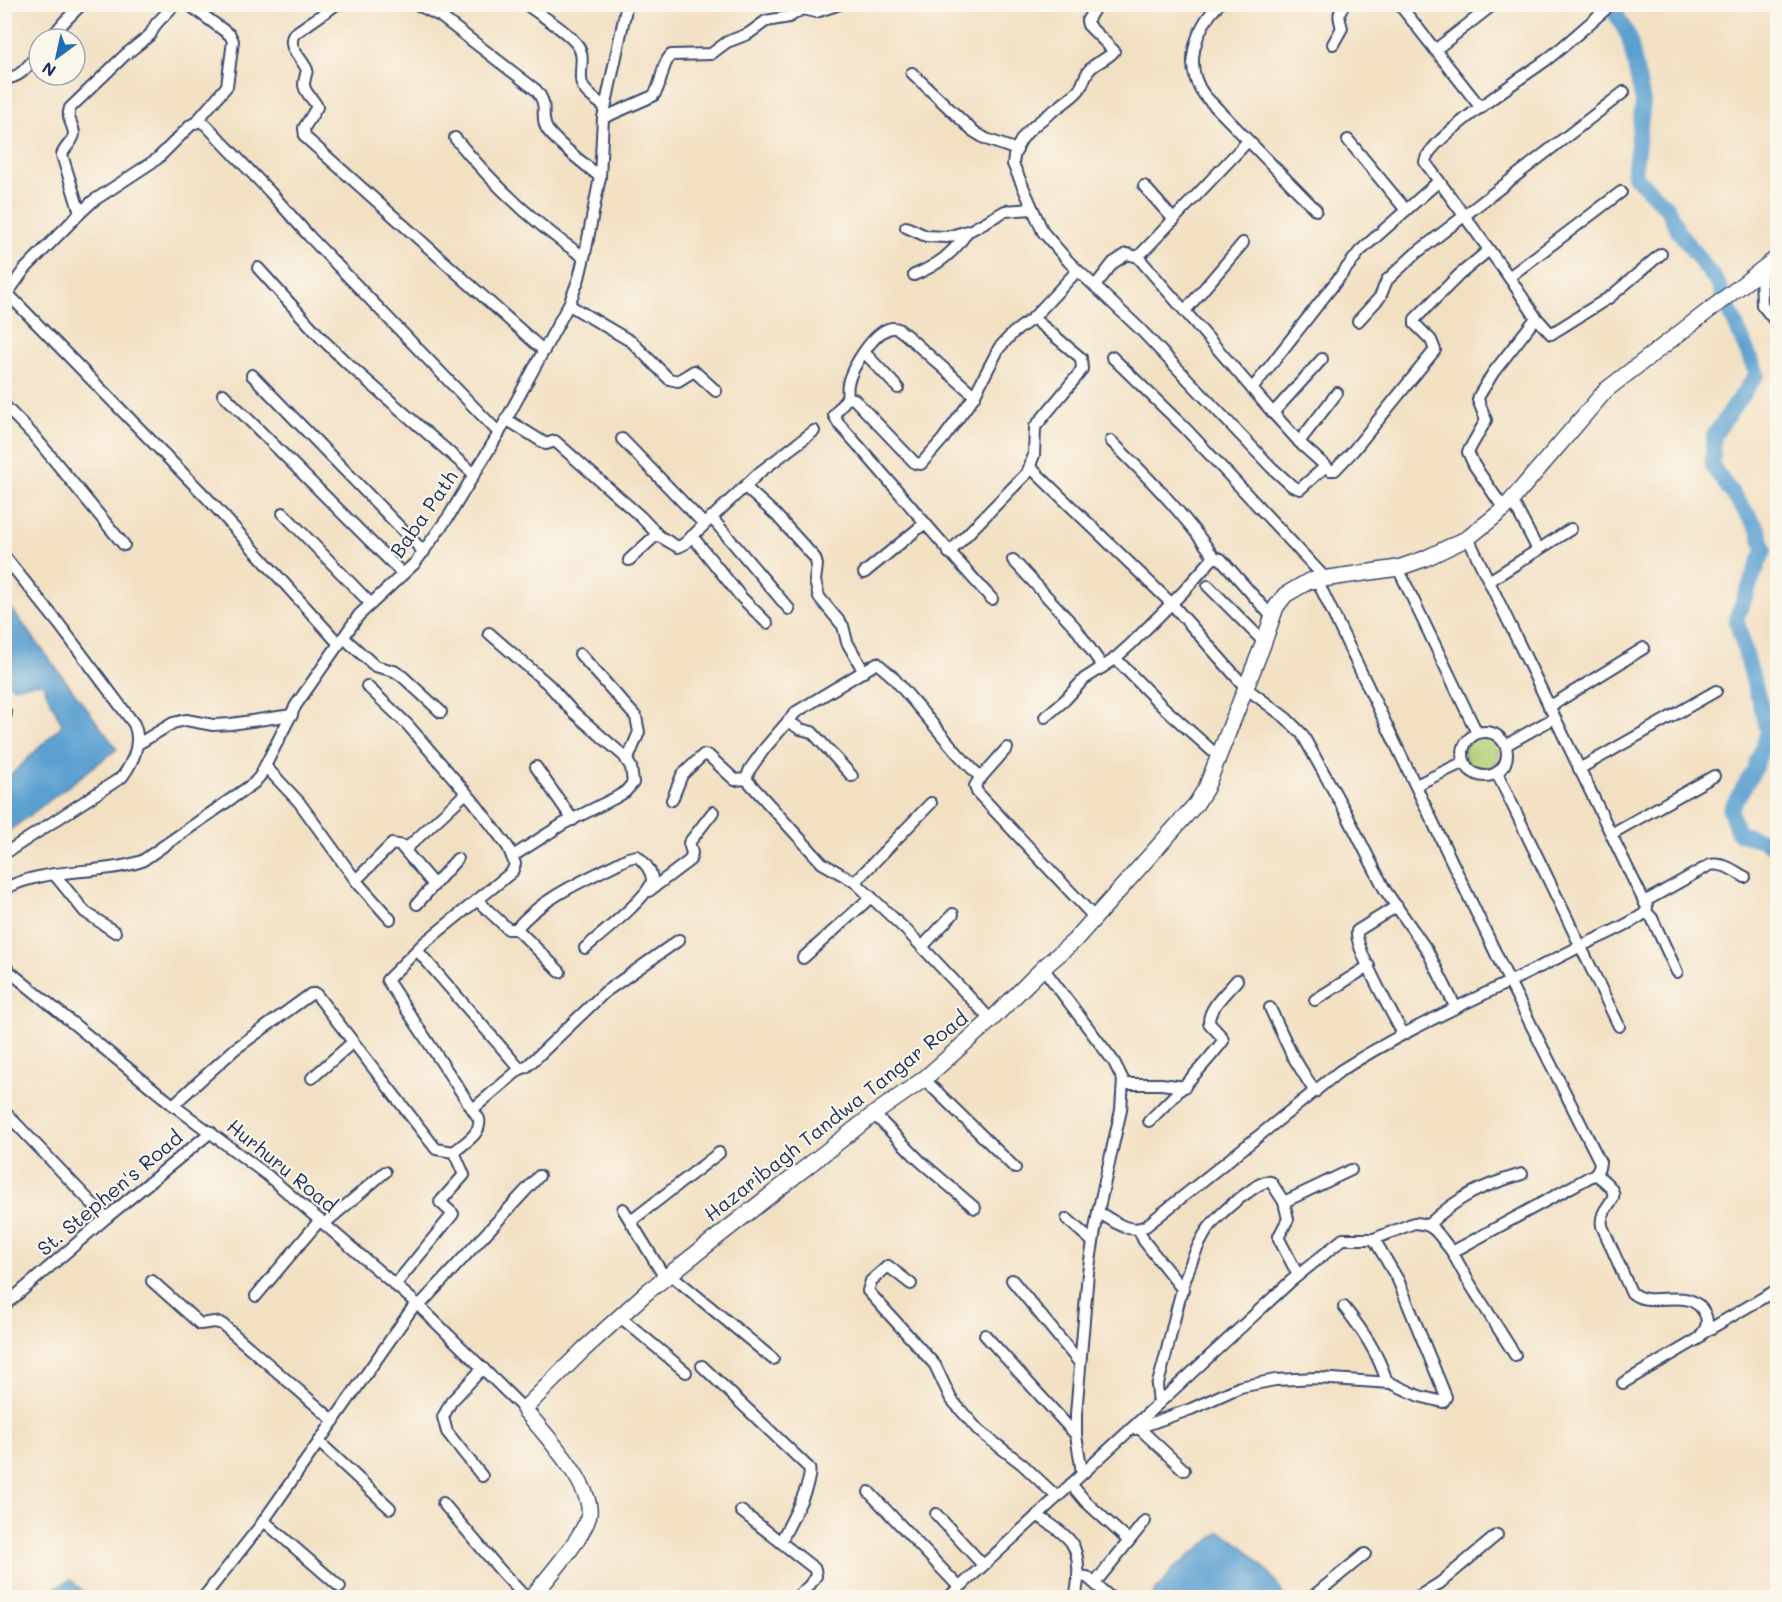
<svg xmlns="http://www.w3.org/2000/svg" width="1782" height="1602" font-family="Mali,sans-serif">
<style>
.green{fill:#b2cf76;stroke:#667f6a;stroke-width:1.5}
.water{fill:#5ba0d0;stroke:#3b6897;stroke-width:1.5}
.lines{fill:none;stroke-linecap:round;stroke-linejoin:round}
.river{stroke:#5ba0d0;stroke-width:16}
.street-casing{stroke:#3b4a6d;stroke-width:14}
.primary-casing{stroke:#3b4a6d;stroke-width:18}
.street{stroke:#fff;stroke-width:10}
.primary{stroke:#fff;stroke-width:15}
.labels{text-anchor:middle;stroke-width:4.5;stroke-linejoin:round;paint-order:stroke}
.street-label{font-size:20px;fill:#1b2f5e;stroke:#fbf7ec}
</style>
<rect width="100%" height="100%" fill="#fbf7ec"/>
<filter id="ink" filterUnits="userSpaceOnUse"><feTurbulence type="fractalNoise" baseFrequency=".0167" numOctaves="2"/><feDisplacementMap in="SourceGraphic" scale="12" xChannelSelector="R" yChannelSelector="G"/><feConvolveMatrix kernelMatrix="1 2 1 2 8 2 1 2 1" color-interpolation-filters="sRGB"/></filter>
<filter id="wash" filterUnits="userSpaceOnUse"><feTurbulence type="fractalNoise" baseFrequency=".008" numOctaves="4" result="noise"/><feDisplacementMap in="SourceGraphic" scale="24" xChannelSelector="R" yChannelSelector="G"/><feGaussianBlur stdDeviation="1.35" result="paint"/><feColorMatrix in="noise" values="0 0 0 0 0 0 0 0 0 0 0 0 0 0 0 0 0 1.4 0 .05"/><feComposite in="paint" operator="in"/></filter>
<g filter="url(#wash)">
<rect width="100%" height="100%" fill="#f2e0c3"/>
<circle class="green" cx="1481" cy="753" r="17"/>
<g class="water">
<polygon points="5,600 117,749 5,834 5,781 62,725 42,683 12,687 5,678"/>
<path d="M1220 1532C1240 1539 1277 1578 1284 1597H1151L1173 1569Z"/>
<polygon points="71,1580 89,1597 44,1597 54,1588"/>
</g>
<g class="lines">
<polyline class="river" points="1610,4 1629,37 1643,102 1634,175 1668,209 1678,231 1718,284 1757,374 1714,435 1712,466 1759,530 1764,550 1736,619 1768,732 1754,770 1730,810 1738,833 1762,840 1778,849"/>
</g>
</g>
<g filter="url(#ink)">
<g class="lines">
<defs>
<g id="street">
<polyline points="188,4 230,35 233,41 227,86 197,121"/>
<path d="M337 4 294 34C286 48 302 57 307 70 306 75 304 80 304 85 305 94 314 99 317 107L304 128 305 137 544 351"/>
<path d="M416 4 440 16 536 90C550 106 539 115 547 129 555 142 587 166 600 177"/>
<path d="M526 4C541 16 568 31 578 46 586 58 578 72 582 84 585 94 598 101 605 107"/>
<path d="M1097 4 1087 21 1088 25 1114 51C1108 59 1098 61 1091 68 1084 74 1084 86 1077 92 1055 114 1015 128 1013 164L1043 232 1069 262 1140 329 1271 467 1292 486 1300 489 1326 466"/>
<path d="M1219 4C1195 29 1182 67 1205 96L1316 210"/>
<polyline points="1399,4 1481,108"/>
<path d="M1605 10C1585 27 1566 45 1545 61 1523 77 1427 140 1425 162L1509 277 1535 316 1551 334 1610 297 1661 254"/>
<polyline points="50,39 64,22 82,4"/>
<path d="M1333 44 1342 28C1339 18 1337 13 1345 4"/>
<polyline points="1435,50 1494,4"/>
<polyline points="912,73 973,131 986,139 1017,150"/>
<path d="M4 78C20 80 30 63 39 53"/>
<path d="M603 118 653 96C663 85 660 66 671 55L711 54 727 42 748 34 766 21 789 17 802 9 816 12 840 4"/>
<path d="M455 138C493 184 534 224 584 257"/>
<polyline points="1348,140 1406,210"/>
<polyline points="1144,186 1174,220"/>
<path d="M80 213 62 155C64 147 74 142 74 133 73 123 66 119 70 108L125 55 150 35 156 24 175 4"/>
<polyline points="906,227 926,236 947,237 971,230 1005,211 1032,209"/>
<polyline points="1138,257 1248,141"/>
<polyline points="258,268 324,341 349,365 474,474"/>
<polyline points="1761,270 1762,305 1778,325"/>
<path d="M914 275C938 265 954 253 967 232"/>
<polyline points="1509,277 1621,192"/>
<polyline points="1095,286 1113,263 1127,254 1138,257 1273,413 1302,445 1330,470 1335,470 1353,451 1435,350 1431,340 1415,324 1415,319 1459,275 1489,250"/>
<polyline points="8,294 209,500 339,644"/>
<polyline points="4,298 24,270 80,213 93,201 157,159 191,125 199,121 206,125 270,192 309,236 499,433"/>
<polyline points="569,305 632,342 669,379 678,381 694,371 716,391"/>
<polyline points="1185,311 1243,243"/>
<polyline points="1358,321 1380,297 1387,280 1415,254 1624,92"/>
<polyline points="864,352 898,388"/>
<polyline points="1112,357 1185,428 1326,579"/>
<polyline points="252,375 424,552"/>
<polyline points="1252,389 1360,251 1439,181"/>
<polyline points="223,394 403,574"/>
<path d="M847 398C848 393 847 388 848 384 851 368 876 327 894 328 899 328 902 332 906 335L975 396"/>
<polyline points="4,405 34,436 124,545"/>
<polyline points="1273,413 1322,359"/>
<polyline points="506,419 546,444 555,441 641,517 659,536"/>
<polyline points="622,439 704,524"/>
<path d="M1111 441C1148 477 1184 514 1214 557"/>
<polyline points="1299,442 1337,393"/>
<polyline points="1031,468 1171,603 1246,688 1286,718 1302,734 1345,811 1385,890 1427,950 1456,1008"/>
<polyline points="745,487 776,515 815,558 817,565 815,581 819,597 843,626 847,642 864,672"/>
<polyline points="1512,500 1538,550"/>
<polyline points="1504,509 1474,465 1468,452 1486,420 1478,400 1479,396 1493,373 1536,318"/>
<polyline points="283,513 371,604"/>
<polyline points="711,517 789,609"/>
<polyline points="692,536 741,597 767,623"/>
<polyline points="949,553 1027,473 1034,455 1035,427 1078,375 1082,369 1081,358 1033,318"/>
<path d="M4 556 59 624 134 724C142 743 134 761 122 777L4 854"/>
<polyline points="629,560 654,537 659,536 678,547 684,544 760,472 814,431"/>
<polyline points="1013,560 1075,627 1103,667"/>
<polyline points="1398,568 1477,733"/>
<polyline points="864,573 925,523"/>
<polyline points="1489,581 1571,529"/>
<polyline points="1208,586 1264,642"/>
<path d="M992 599C939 542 891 481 839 424L834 415 847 398 854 399 915 463 921 464 943 439 973 398 999 348 1013 333 1033 318 1077 271"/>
<polyline points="489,633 549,685 572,711 624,756 631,767 633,783 625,792 615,798 563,824 513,856"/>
<polyline points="344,638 375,666 394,671 402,676 441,712"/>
<polyline points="580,654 636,717 639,732 627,761"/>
<polyline points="1115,658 1162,706 1219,757"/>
<path d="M367 686 407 724 474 802 508 847 515 864 512 872 424 943 387 980 479 1119C482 1134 464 1143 454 1152"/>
<polyline points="1549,707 1644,648"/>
<polyline points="4,715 6,714"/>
<polyline points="1045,717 1065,700 1084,679 1112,661 1130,645 1183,592 1214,557 1221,559 1273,618"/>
<polyline points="788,721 800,729 812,732 852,776"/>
<circle cx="1485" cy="754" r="22"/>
<polyline points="138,744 173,723 186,720 213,725 231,724 292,715"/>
<polyline points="1506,745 1554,718"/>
<polyline points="1007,748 978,781 975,786 977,792 1095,918"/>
<polyline points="265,766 299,802 357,882 390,919"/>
<polyline points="536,767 573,820"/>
<polyline points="1579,769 1716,691"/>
<polyline points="1497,773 1619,1026"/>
<polyline points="981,778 958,754 892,676 877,663 796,712 765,748 750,769 746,779 822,863 855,882 907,931 991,1020"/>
<polyline points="1416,785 1464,762"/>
<polyline points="672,800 682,775 703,755 709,756 735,780 746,779"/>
<polyline points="1611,834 1714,776"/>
<polyline points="401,846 434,885"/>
<polyline points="54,874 85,912 115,932"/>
<polyline points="356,880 392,844 408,847 466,793"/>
<polyline points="855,882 931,803"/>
<path d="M4 889C47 866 97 876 142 861L254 783 260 776 296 705 359 615 415 563 449 516 499 433 570 302 579 278 586 249 600 177 603 118 627 4"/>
<polyline points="649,891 690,860 692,853 689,843 713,812"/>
<polyline points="477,900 508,929 516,929 520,932 560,972"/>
<path d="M1644 902 1710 865C1723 862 1734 871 1745 877"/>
<polyline points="417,904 457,859"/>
<path d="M1397 906 1357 931C1354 947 1393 1015 1403 1034"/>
<polyline points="1646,912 1652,918 1677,972"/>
<path d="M516 929C543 896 590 878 628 858L637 856C644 862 652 871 652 880 651 895 599 936 585 948"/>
<polyline points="922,947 953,914"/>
<polyline points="417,950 520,1069 526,1067 537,1057 605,992 679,940"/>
<polyline points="803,958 871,897"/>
<polyline points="4,967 173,1105 267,1175 416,1303 524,1409"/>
<polyline points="1043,968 1114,1062 1123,1080 1121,1110 1098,1212 1088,1273 1076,1414 1076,1435 1082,1473"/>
<polyline points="1315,1000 1369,966"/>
<polyline points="1270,1008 1292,1055 1315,1092"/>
<polyline points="312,1078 353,1042"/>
<polyline points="924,1079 1015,1168"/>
<polyline points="1123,1084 1161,1084 1185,1087"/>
<polyline points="173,1105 235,1049 311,994 316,994 436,1149 454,1152"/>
<polyline points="473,1109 520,1069"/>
<polyline points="4,1111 106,1218"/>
<polyline points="874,1114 919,1160 975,1208"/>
<path d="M1149 1121C1175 1095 1200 1071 1223 1041L1222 1037 1209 1023C1208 1008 1227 992 1237 980"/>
<path d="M1595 1174C1634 1201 1598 1200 1602 1226L1631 1292C1650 1311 1690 1283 1705 1314 1710 1324 1704 1332 1698 1339L1623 1383"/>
<polyline points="1284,1202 1351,1170"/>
<polyline points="623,1209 665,1278"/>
<path d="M1098 1212C1113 1220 1128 1235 1146 1226L1340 1071C1413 1024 1495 991 1573 950 1592 940 1631 925 1646 912L1647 907 1628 869 1468 538"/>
<polyline points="1067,1219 1093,1242"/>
<polyline points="631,1221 719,1153"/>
<polyline points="324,1224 385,1172"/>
<path d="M1428 1225C1459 1196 1481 1186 1522 1174"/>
<polyline points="1139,1230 1144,1241 1183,1290"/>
<polyline points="1451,1250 1467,1279 1515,1355"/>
<polyline points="670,1274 773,1359"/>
<polyline points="1012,1280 1079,1362"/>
<polyline points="152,1281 200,1324 214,1322 222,1324 334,1421"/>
<polyline points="911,1284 888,1266 871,1281 868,1291 935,1365 951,1399 979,1431 1022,1464 1057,1497"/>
<polyline points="395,1285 453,1214 440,1202 464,1175 454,1152"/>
<polyline points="256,1296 320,1220"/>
<polyline points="4,1306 106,1218 211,1132"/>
<polyline points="419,1306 539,1176"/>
<path d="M1344 1307C1363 1331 1378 1353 1387 1382"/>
<polyline points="619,1316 686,1372"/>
<polyline points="1703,1333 1778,1289"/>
<polyline points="985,1335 1076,1435"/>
<path d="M702 1366 809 1468C814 1481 788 1527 781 1541"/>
<path d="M1159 1402 1157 1386C1173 1337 1178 1281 1204 1235 1214 1219 1231 1204 1247 1193 1254 1188 1263 1180 1271 1182L1284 1202 1288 1219 1279 1236V1239L1298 1275"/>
<polyline points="1138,1427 1184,1470"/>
<polyline points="1135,1429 1191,1409 1240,1387 1275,1380 1317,1378 1391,1383 1419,1396 1443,1402 1446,1397 1398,1280 1374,1239"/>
<polyline points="319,1442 390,1508"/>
<polyline points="482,1476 447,1432 443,1417 451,1402 483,1368"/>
<polyline points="1071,1484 1086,1502 1129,1541"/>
<polyline points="869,1492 959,1587"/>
<polyline points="443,1503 501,1571 526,1598"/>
<polyline points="741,1511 815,1569 816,1576 809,1586 796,1598"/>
<polyline points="936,1514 983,1565"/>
<path d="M1037 1515C1048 1523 1063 1531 1071 1542 1081 1557 1079 1581 1075 1598"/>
<polyline points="264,1521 340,1587"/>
<polyline points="1078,1576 1087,1577 1111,1598"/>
<polyline points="1095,1583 1145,1521"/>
<polyline points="203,1598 260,1526 416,1303"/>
<path d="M948 1598 1291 1281 1343 1239H1374L1414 1223C1437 1224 1438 1236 1451 1250H1456L1595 1174 1599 1168 1600 1162 1510 983 1317 580"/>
<polyline points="1311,1598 1365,1554"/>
<polyline points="1416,1598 1440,1583 1497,1535"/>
</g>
<path id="primary" d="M531 1598C546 1580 586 1535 589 1514 593 1485 541 1430 524 1409L583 1350 647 1292 874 1114 924 1079 991 1020 1043 968 1074 941 1196 804 1206 788 1262 647 1276 607 1285 595 1309 581 1398 568 1424 559 1468 538 1504 509 1606 390 1778 257"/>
</defs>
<use href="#street" class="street-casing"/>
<use href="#primary" class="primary-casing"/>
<use href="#street" class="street"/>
<use href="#primary" class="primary"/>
</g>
</g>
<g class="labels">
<g class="street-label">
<text transform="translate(424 514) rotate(-55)" y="7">Baba Path</text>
<text transform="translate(836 1116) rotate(-38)" y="7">Hazaribagh Tandwa Tangar Road</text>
<text transform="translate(282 1166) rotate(39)" y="7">Hurhuru Road</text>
<text transform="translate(110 1193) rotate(-40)" y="7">St. Stephen's Road</text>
</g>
</g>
<rect width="1782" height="1602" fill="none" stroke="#fbf7ec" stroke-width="24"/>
<g transform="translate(57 57) rotate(213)"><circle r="28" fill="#fbf7ec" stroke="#a1a7b3" stroke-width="1.5"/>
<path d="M0-4.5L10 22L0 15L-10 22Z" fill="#1f6fb2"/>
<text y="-9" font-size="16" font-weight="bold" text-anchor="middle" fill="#1b2f5e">N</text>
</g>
</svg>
